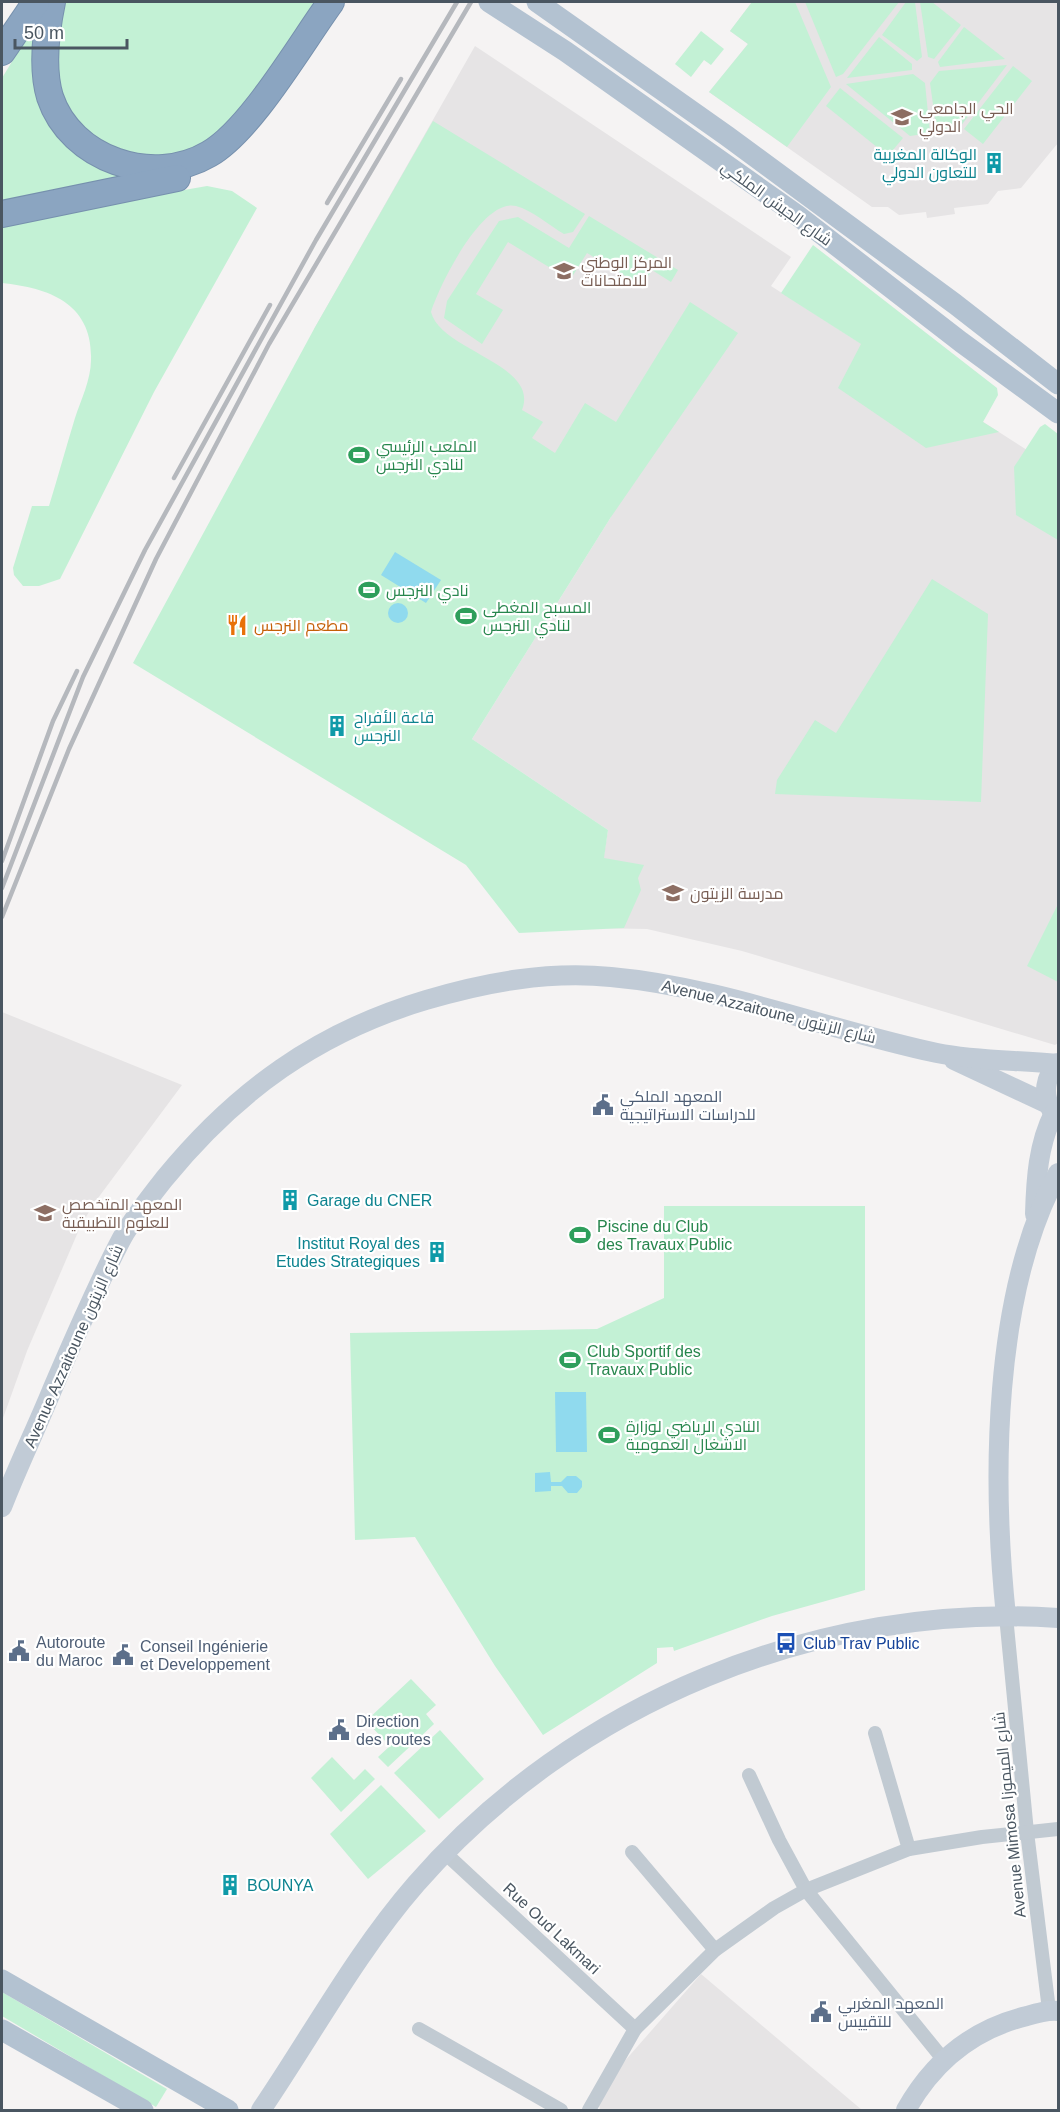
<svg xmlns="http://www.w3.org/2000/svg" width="1060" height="2112" font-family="Helvetica,Cairo,sans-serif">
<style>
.education{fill:#e6e4e5}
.green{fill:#c3f1d5}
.water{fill:#90daee}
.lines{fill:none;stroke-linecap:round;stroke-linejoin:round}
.highway-casing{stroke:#7690ad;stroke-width:28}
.street{stroke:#c1cad2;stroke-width:14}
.secondary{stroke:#c1cbd6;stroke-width:20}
.primary{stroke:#b3c2d1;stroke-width:21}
.highway{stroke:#8ba5c1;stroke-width:26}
.rail{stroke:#b5b8bd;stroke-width:4.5}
.labels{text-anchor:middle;stroke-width:4.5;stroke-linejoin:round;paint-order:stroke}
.education-label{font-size:16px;fill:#785e54;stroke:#fff;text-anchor:start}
.culture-label{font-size:16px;fill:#0d838f;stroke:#fff;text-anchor:start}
.street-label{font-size:16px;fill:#4a5661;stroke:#fff}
.leisure-label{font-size:16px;fill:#27864d;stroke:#fff;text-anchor:start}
.food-label{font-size:16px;fill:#c56008;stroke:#fff;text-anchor:start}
.service-label{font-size:16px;fill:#4e5e75;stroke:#fff;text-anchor:start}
.transit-label{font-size:16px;fill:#164399;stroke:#fff;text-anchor:start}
</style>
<rect width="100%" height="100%" fill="#f5f3f3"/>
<g class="education">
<polygon points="752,2 1058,2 1058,143 1021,188 998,191 988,204 954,208 955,214 927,218 926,212 899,215 888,207 872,207 709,92 748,44 730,31"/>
<polygon points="475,46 791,257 771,286 1058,470 1058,1043 1055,1045 742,951 647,929 592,928 608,830 472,739 611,517 314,329"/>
<polygon points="2,1012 182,1085 95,1202 81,1225 27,1351 2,1421"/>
<polygon points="701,1974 862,2110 600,2110 599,2104 623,2063"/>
</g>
<g class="green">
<polygon points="60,2 321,2 233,125 197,151 144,160 93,141 65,107 55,79"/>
<polygon points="752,2 795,2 831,87 787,147 709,92 748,44 730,31"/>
<polygon points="805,2 899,2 843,74 836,77"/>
<polygon points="906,2 915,2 922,57 917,61 882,35"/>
<polygon points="920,2 932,2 961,25 934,59 928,57"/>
<polygon points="35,24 40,81 128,180 2,206 2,78"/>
<polygon points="964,27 1005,59 940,67 938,62"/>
<polygon points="701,31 724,49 711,65 704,60 691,77 675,64"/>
<polygon points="879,37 912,64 912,70 847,78"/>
<polygon points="1007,65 957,131 937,133 930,83 939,71"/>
<polygon points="1013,66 1032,81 983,144 964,129"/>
<polygon points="913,74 925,83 930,133 910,136 846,84"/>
<polygon points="840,88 903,138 888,156 826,106"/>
<path d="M433 121 585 214 573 232 564 234C550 226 532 210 516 206 482 198 439 286 431 312 441 351 540 364 522 410L543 422 532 438 555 453 585 403 616 422 690 302 738 333 611 517 472 739 608 830 604 858 644 865 638 878 641 890 624 928 519 933 466 865 133 663 314 329Z"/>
<path d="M207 186 232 191 257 208 154 392 60 579 39 586H23L14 575 13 568 32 506H49C58 477 66 447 75 418 81 400 91 379 91 360 93 304 50 288 2 283V222Z"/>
<polygon points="589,216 678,270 671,282 652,270 642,286 587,253 570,280 508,242 476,294 503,310 482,344 444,318 447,301 499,221 518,217 569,248"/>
<polygon points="813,245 997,388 998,395 983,422 999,432 926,448 838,388 861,344 781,293"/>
<polygon points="1045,424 1058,434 1058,540 1016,515 1014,467 1040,427"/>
<polygon points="932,579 988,614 981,802 775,794 777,780 815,720 836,733"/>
<polygon points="1058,904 1058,982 1027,966"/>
<polygon points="664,1206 865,1206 865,1590 772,1616 674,1651 673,1647 657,1648 657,1663 543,1735 495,1666 415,1537 355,1540 350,1333 597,1329 664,1298"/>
<polygon points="411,1679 436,1705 426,1714 434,1724 388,1767 378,1757 390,1746 366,1721"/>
<polygon points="440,1730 484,1779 439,1819 394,1773"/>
<polygon points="332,1757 354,1780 365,1769 375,1779 341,1812 311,1778"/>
<polygon points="381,1785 426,1831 368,1879 330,1834"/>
<polygon points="2,1992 167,2089 156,2107 2,2016"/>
</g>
<g class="water">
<polygon points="395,552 441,580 426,603 381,575"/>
<circle cx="398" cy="613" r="10"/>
<polygon points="555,1392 586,1392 587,1452 556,1452"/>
<polygon points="550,1472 551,1482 561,1482 567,1476 576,1476 582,1481 582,1487 577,1493 568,1493 562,1486 551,1486 551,1491 535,1492 535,1473"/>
</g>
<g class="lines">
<defs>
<g id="highway">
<path d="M52 2C46 31 41 67 50 97 71 160 153 187 209 154 251 130 301 43 331 2"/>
<polyline points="2,52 36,2"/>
<polyline points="2,214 177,178"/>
</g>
</defs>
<use href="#highway" class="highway-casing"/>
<g class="street">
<polyline points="1006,1616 1027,1832 1049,2010"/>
<polyline points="875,1733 909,1849"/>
<polyline points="749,1775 779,1840 806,1890 943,2059"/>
<polyline points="632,1852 715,1950"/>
<polyline points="445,1853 635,2029"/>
<polyline points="419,2029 561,2110"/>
<polyline points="589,2110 635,2029 715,1950 774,1908 806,1890 909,1849 982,1837 1058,1829"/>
</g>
<g class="secondary">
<polyline points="954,1060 1048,1104"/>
<path d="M1052 1111C1042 1094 1045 1077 1058 1063"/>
<path d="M1035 1214C1036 1180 1038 1144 1054 1113"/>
<path d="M2 1507C17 1468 36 1429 52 1390 74 1339 96 1287 122 1238 134 1217 150 1197 165 1178 236 1091 318 1032 426 1000 487 982 547 971 611 977 722 987 828 1030 937 1053 976 1061 1018 1060 1057 1064"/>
<path d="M1006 1616C992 1481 992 1294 1058 1173"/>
<path d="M261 2110C312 2035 356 1953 416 1884 574 1702 819 1602 1058 1618"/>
<path d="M906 2110C933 2062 973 2029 1027 2016 1037 2013 1047 2010 1058 2011"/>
</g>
<g class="primary">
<polyline points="489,2 565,51 797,215 961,342 1058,413"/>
<polyline points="537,2 727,136 955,304 1058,384"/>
<polyline points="2,1980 228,2110"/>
<polyline points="2,2030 143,2110"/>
</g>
<use href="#highway" class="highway"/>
<g class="rail">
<polyline points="327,203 401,79"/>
<polyline points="174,478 270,305"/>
<polyline points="2,861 53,721 77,671"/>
<polyline points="2,888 83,677 145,550 316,240 457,2"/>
<polyline points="2,917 69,749 156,559 269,344 471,2"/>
</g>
</g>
<defs>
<symbol id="university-bare" viewBox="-9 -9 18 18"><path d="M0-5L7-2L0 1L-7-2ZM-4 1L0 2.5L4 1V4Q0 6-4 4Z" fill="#8d6e63" stroke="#fff" stroke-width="2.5" paint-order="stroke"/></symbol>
<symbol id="building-bare" viewBox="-9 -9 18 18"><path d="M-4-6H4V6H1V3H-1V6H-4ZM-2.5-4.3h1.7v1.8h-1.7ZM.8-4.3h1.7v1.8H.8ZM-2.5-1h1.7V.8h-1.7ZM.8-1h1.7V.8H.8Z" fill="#0f9aa8" stroke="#fff" stroke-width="2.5" paint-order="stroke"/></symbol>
<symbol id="stadium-bare" viewBox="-9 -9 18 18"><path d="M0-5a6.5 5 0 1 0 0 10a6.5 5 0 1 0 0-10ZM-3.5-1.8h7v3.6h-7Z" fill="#2e9e5b" stroke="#fff" stroke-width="2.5" paint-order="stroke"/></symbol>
<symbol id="restaurant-bare" viewBox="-9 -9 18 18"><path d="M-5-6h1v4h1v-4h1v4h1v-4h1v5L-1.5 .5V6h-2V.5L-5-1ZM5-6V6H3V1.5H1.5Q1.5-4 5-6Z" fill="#e8710a" stroke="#fff" stroke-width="2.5" paint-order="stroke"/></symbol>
<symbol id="school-bare" viewBox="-9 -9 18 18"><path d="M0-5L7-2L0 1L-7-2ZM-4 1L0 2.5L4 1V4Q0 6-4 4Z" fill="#8d6e63" stroke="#fff" stroke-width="2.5" paint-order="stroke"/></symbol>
<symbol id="civic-bare" viewBox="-9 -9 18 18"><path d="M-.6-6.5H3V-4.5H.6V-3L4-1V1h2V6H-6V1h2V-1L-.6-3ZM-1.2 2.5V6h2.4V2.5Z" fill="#5c6f8a" stroke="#fff" stroke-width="2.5" paint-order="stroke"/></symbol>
<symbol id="bus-bare" viewBox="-9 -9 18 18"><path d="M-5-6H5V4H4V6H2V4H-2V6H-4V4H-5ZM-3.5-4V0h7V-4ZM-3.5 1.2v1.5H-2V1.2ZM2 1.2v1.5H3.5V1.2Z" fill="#1a4fb4" stroke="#fff" stroke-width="2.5" paint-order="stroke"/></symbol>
</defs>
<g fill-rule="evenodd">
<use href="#university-bare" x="887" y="102" width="30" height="30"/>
<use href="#building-bare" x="979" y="148" width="30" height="30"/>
<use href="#university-bare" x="549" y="256" width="30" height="30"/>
<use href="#stadium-bare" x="344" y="440" width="30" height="30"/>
<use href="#stadium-bare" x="354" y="575" width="30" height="30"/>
<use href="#stadium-bare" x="451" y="601" width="30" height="30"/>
<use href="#restaurant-bare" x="222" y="610" width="30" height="30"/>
<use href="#building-bare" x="322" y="711" width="30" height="30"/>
<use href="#school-bare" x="658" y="878" width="30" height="30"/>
<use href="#civic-bare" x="588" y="1090" width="30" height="30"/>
<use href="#building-bare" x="275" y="1185" width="30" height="30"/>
<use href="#university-bare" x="30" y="1198" width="30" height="30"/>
<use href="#stadium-bare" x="565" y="1220" width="30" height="30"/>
<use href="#building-bare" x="422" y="1237" width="30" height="30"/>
<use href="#stadium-bare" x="555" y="1345" width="30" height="30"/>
<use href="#stadium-bare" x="594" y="1420" width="30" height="30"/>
<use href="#bus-bare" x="771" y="1628" width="30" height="30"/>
<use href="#civic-bare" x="4" y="1636" width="30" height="30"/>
<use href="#civic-bare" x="108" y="1640" width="30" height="30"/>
<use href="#civic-bare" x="324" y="1715" width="30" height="30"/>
<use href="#building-bare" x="215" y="1870" width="30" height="30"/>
<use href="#civic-bare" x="806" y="1997" width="30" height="30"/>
</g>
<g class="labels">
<g class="education-label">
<text x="919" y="114">الحي الجامعي<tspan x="919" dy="18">الدولي</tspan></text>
<text x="581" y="268">المركز الوطني<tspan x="581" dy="18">للامتحانات</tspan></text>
<text x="690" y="899">مدرسة الزيتون</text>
<text x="62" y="1210">المعهد المتخصص<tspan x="62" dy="18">للعلوم التطبيقية</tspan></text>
</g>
<g class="culture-label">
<text x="977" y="160" text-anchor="end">الوكالة المغربية<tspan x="977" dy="18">للتعاون الدولي</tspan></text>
<text x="354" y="723">قاعة الأفراح<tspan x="354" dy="18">النرجس</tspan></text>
<text x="307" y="1206">Garage du CNER</text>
<text x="420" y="1249" text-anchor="end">Institut Royal des<tspan x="420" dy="18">Etudes Strategiques</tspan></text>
<text x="247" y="1891">BOUNYA</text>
</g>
<g class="street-label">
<text transform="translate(777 203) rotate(36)" y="6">شارع الجيش الملكي</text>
<text transform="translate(769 1011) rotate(14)" y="6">Avenue Azzaitoune شارع الزيتون</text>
<text transform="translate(73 1346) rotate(-66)" y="6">Avenue Azzaitoune شارع الزيتون</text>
<text transform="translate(1009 1815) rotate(-96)" y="6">Avenue Mimosa شارع الميموزا</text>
<text transform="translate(552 1928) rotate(43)" y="6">Rue Oud Lakmari</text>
</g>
<g class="leisure-label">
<text x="376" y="452">الملعب الرئيسي<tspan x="376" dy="18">لنادي النرجس</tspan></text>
<text x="386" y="596">نادي النرجس</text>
<text x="483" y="613">المسبح المغطى<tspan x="483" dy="18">لنادي النرجس</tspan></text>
<text x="597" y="1232">Piscine du Club<tspan x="597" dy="18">des Travaux Public</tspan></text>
<text x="587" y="1357">Club Sportif des<tspan x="587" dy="18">Travaux Public</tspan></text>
<text x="626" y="1432">النادي الرياضي لوزارة<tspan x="626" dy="18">الاشغال العمومية</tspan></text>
</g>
<g class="food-label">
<text x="254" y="631">مطعم النرجس</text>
</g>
<g class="service-label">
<text x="620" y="1102">المعهد الملكي<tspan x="620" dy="18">للدراسات الاستراتيجية</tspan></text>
<text x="36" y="1648">Autoroute<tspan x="36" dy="18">du Maroc</tspan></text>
<text x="140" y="1652">Conseil Ingénierie<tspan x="140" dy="18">et Developpement</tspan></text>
<text x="356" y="1727">Direction<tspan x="356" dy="18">des routes</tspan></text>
<text x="838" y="2009">المعهد المغربي<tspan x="838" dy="18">للتقييس</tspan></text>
</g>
<g class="transit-label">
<text x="803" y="1649">Club Trav Public</text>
</g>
</g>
<rect width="1060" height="2112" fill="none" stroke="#4a5661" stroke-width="6"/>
<path d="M15 39v9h112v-9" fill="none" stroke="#4a5661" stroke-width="3"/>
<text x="24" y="39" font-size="18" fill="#4a5661" stroke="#ffffff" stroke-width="4.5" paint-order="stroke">50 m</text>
</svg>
